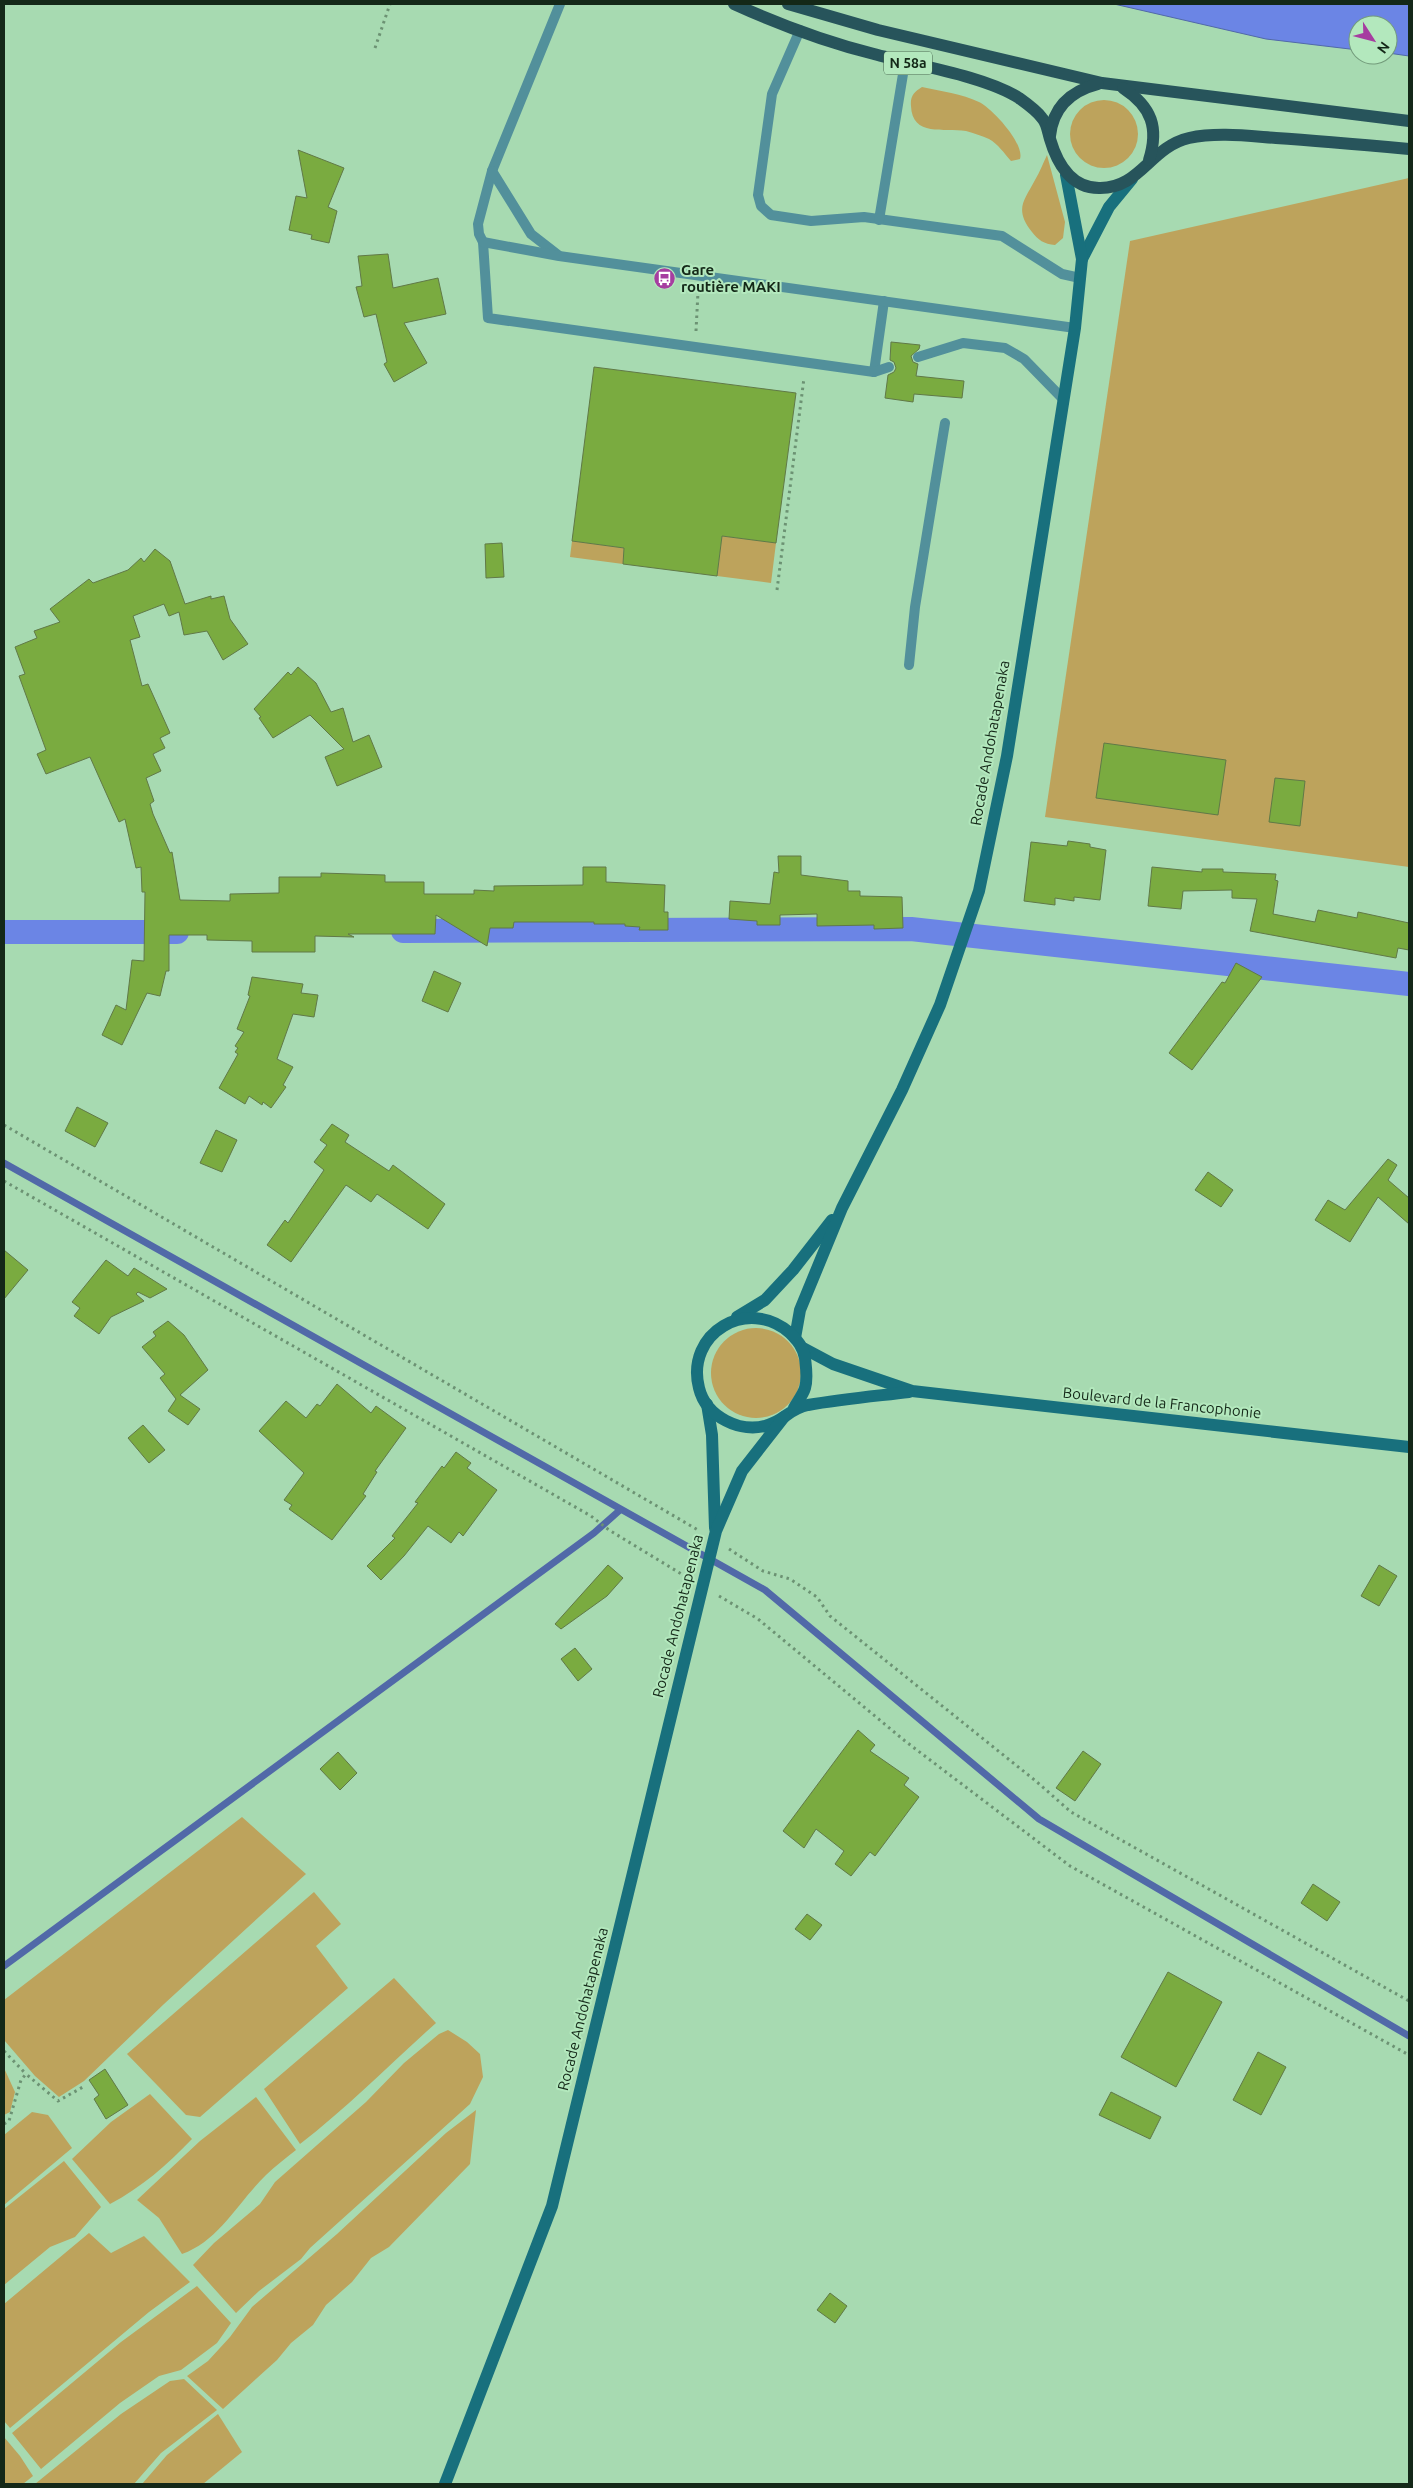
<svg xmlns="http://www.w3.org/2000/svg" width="1413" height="2488" font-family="Ubuntu,sans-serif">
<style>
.green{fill:#bda35c}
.water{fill:#6b85e5;stroke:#5169a8}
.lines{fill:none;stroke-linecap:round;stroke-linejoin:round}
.stream{stroke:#5169a8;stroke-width:7}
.canal{stroke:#6b85e5;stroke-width:24}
.building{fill:#7aab40;stroke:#607947}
.path{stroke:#6c9273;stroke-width:3;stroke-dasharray:2.5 4;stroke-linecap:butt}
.service{stroke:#52909b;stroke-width:10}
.secondary{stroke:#18707d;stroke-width:12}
.primary{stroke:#27545b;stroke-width:12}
.labels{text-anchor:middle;stroke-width:4;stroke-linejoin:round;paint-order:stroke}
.shield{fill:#b3e8bd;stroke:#44624a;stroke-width:1}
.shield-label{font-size:14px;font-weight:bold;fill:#142818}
.poi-label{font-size:15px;font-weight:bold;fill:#142818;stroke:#b3e8bd;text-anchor:start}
.street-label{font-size:15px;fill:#142818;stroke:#b3e8bd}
</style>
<rect width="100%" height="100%" fill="#a7dab1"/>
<g class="green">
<path d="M922 87C941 91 962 94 979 102 992 108 1025 144 1020 159L1011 161C1004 153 998 144 989 139 982 136 974 133 966 131 944 128 912 137 911 106 910 96 914 92 922 87Z"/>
<circle cx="1104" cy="134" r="34"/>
<path d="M1047 155 1065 222 1063 238 1055 245C1044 244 1038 240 1032 232 1014 209 1024 201 1035 180 1040 172 1043 163 1047 155Z"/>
<polygon points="1409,178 1409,867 1045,817 1130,241"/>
<polygon points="722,536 776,543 771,583 717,576"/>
<polygon points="572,541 624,548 623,564 570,557"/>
<circle cx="756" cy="1373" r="45"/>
<polygon points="242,1817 306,1874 164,2004 84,2081 59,2097 35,2076 4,2040 4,2000"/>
<polygon points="314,1892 341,1924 316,1946 348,1988 200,2117 186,2115 127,2054"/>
<path d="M394 1978 436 2023C391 2063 348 2107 300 2144L264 2089Z"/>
<polygon points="448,2030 467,2042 480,2054 483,2077 470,2104 310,2248 301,2259 259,2291 236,2313 193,2265 214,2243 260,2204 275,2182 366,2102 404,2063 439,2034"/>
<polygon points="4,2068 15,2092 10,2112 4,2115"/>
<path d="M150 2094 192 2139C167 2165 142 2187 110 2204L72 2159 111 2122Z"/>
<path d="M256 2097 296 2150C286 2158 275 2166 266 2175 238 2202 219 2241 182 2254L159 2218 137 2200 200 2141Z"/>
<polygon points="476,2110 470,2164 389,2247 371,2258 352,2282 326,2305 313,2325 291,2343 277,2360 223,2409 187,2376 208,2361 230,2337 252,2307 337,2234 446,2133"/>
<polygon points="32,2112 48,2115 72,2148 4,2205 4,2135"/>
<polygon points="64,2161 101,2207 75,2237 50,2247 4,2285 4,2209"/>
<polygon points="89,2233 111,2253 144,2236 190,2282 149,2312 10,2428 4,2421 4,2304"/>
<polygon points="197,2286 231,2323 217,2343 181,2370 159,2376 120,2403 41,2469 12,2433 121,2342"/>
<polygon points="184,2379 217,2410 161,2453 134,2484 35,2484 121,2414 170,2381"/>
<polygon points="218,2414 242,2452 203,2484 142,2484 167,2455"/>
<polygon points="4,2437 20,2456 33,2476 23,2484 4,2484"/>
</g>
<polygon class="water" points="1114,4 1409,4 1409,56 1388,53 1388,25 1358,25 1358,50 1266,39"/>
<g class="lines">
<g class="stream">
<polyline points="4,1163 765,1590 1039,1819 1409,2036"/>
<polyline points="4,1966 594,1533 620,1510"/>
</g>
<g class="canal">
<polyline points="403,931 911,929 1409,984"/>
<polyline points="4,932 177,932"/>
</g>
</g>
<g class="building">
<polygon points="298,150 344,168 328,207 337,211 329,243 311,239 312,235 289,230 296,196 307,198"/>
<polygon points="388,254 393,288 438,278 446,314 404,323 427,363 394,382 384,364 387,362 376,314 364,317 356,287 362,286 358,256"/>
<polygon points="891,342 920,345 919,349 911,356 913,362 918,364 916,376 964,381 962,398 914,394 913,402 885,398 888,375 894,372 896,368 894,362 890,360"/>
<polygon points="594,367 796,393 776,543 722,536 717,576 623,564 624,548 572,541"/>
<polygon points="502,543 504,577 486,578 485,544"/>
<polygon points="155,549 170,561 185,604 211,596 211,599 224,596 230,619 248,644 223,660 207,631 184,635 179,612 169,616 164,604 133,616 140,637 130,640 142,686 148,684 170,733 160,738 165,748 153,754 161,771 146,778 154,801 150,804 153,814 170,853 172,852 180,900 230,901 230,894 279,893 279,877 321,877 321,873 385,875 385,882 424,882 424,894 474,894 474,890 494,891 494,886 583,885 583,867 606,867 606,882 665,885 664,912 668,912 668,930 639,930 640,927 625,926 625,924 594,924 594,922 514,922 513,928 490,928 487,946 436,915 435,934 348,934 354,937 315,936 315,952 252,952 252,941 207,940 207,935 169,935 169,971 166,971 160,996 147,993 122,1045 102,1035 116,1005 126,1010 132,960 144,961 145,892 142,892 141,867 136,868 125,819 119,822 90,757 46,774 37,754 46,750 19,676 25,674 15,647 37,638 34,631 60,622 50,609 89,579 93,583 128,570 141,558 144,562"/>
<polygon points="298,667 316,683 331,712 343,708 353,742 369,735 382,767 337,786 325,757 344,749 310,715 273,738 259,718 261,717 254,709 288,672 291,675"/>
<polygon points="1104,743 1226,760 1218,815 1096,798"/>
<polygon points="1275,778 1305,781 1300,826 1269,822"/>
<polygon points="1068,841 1090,844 1090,847 1106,850 1100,900 1074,897 1074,901 1055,898 1055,905 1024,901 1031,842 1067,846"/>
<polygon points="778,856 801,856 801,875 848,881 848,891 860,891 860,896 902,897 903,928 874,929 874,925 817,926 817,914 780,915 780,925 757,925 757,921 729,919 730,901 770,904 774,872 779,873"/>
<polygon points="1152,867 1202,872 1202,869 1223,869 1223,872 1276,874 1275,880 1278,881 1273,914 1315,922 1318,910 1357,918 1358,912 1409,923 1409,950 1398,948 1396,958 1250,931 1257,899 1232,898 1232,890 1183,891 1181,909 1148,906"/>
<polygon points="1236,963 1262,977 1192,1070 1169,1053 1222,982 1225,983"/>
<polygon points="434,971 461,983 448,1012 422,1001"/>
<polygon points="252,977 303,984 301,993 318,995 314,1017 293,1014 277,1059 293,1067 283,1085 286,1087 271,1108 263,1102 262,1105 249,1096 245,1104 219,1088 238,1054 235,1052 238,1048 235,1046 244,1032 237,1029 250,996 248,995"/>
<polygon points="77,1107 108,1123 95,1147 65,1131"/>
<polygon points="332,1124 349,1135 345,1142 389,1171 393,1165 445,1204 428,1229 377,1194 371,1202 346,1185 291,1262 267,1245 285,1220 288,1223 324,1170 314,1162 327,1145 320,1140"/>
<polygon points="216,1130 237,1140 222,1172 200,1163"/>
<polygon points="1388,1159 1397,1165 1388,1180 1409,1198 1409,1224 1378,1197 1350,1242 1315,1220 1328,1200 1345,1210"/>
<polygon points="1208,1172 1233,1190 1221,1207 1195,1190"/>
<polygon points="4,1250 28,1270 4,1299"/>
<polygon points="106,1260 128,1276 134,1268 167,1289 150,1298 138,1292 136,1294 144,1301 111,1317 99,1334 74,1316 80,1308 72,1302"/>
<polygon points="168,1321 184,1335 208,1370 180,1395 200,1409 188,1425 168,1411 176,1399 160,1378 165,1374 142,1347 156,1336 153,1332"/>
<polygon points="337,1384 371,1413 376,1406 406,1428 375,1471 377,1472 363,1494 366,1496 332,1540 289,1509 292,1505 284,1500 304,1473 259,1431 286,1401 306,1418 317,1404 320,1406"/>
<polygon points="143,1425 165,1450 149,1463 128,1438"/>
<polygon points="456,1452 471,1463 467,1468 497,1490 463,1536 459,1532 451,1543 428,1526 404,1556 381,1580 367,1566 395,1538 392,1536 418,1503 415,1502 442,1466 444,1468"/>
<polygon points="608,1565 623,1578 607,1596 561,1629 555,1624"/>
<polygon points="1379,1565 1397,1576 1379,1606 1361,1596"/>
<polygon points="575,1648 592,1669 578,1681 561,1659"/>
<polygon points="858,1730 875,1745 870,1751 909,1778 904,1785 919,1797 875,1856 870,1852 851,1876 835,1864 844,1851 816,1829 804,1848 783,1831"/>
<polygon points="1083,1751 1101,1764 1075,1801 1056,1788"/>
<polygon points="338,1752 357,1773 340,1790 320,1769"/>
<polygon points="1313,1884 1340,1902 1327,1921 1301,1903"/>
<polygon points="807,1914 822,1925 810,1940 795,1929"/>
<polygon points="1168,1972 1222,2002 1176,2087 1121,2057"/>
<polygon points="1258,2052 1286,2067 1261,2115 1233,2100"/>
<polygon points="105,2069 128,2105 106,2119 94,2099 99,2095 89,2080"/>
<polygon points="1111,2092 1161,2117 1150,2139 1099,2115"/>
<polygon points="830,2293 847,2306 835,2323 817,2310"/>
</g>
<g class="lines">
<g class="path">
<polyline points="375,48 390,4"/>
<polyline points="696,331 698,292"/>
<polyline points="777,590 804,378"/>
<polyline points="4,1125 698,1530"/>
<polyline points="4,1181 591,1516 609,1530 688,1578"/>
<polyline points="729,1549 763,1571 790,1579 817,1597 830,1616 1037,1782 1071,1812 1409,2001"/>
<polyline points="719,1596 758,1619 905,1741 1070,1866 1409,2055"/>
<polyline points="4,2051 26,2074"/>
<polyline points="4,2124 9,2121 21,2080 26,2074 58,2101 83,2087"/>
</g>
<g class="service">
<polyline points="560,4 492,171 478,224 479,234 483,242 488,318 874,372 884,301"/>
<polyline points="800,30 772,94 758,195 761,206 771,215 811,221 864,217 1002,236 1062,274 1080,278"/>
<polyline points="492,171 531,234 558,255"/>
<polyline points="879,220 905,62"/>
<polyline points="483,242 559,256 1075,328"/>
<polyline points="918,357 963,343 1005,348 1024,359 1063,399"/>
<polyline points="874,372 889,367"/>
<polyline points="909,665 915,607 945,423"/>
</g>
<g class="secondary">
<polyline points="1082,259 1109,207 1132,179"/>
<polyline points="737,1317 765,1300 793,1270 832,1220"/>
<polyline points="795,1338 800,1310 842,1208 902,1090 940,1005 979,891 1007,756 1075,328 1082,259 1066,175"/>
<polyline points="803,1348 833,1364 912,1391 1409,1447"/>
<polyline points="707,1404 712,1435 715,1528"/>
<path d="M794 1408C797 1402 803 1395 805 1388 808 1378 806 1368 805 1358 803 1347 798 1341 790 1333 748 1296 685 1333 699 1388 706 1417 741 1434 768 1425 785 1420 789 1409 808 1405 842 1399 876 1396 909 1392"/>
<polyline points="445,2484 552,2206 716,1531 742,1471 784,1417"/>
</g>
<g class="primary">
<path d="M734 4C778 24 826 42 874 54 914 65 985 76 1019 98 1026 103 1037 111 1042 118 1047 123 1048 133 1050 139 1057 163 1071 188 1099 188 1140 189 1150 147 1189 138 1217 132 1248 136 1276 138 1321 141 1365 145 1409 149"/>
<polyline points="788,4 878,30 1102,83 1409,121"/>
<path d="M1123 88C1152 107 1159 128 1149 160"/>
<path d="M1050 136C1053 107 1071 91 1098 84"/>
</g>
</g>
<defs>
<symbol id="bus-disc" viewBox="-11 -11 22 22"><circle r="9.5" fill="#a63da0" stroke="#b3e8bd"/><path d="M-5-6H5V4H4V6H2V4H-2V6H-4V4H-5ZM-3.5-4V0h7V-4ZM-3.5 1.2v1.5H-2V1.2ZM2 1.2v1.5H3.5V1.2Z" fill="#fff"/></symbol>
</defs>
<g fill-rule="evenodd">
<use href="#bus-disc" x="652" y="266" width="25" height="25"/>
</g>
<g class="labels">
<rect class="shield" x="884" y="51.5" width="48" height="23" rx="4"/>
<g class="shield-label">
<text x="908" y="68">N 58a</text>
</g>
<g class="poi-label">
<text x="681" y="275">Gare<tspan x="681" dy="17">routière MAKI</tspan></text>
</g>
<g class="street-label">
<text transform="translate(990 743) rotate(-80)" y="5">Rocade Andohatapenaka</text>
<text transform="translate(1162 1403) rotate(6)" y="5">Boulevard de la Francophonie</text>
<text transform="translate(678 1616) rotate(-76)" y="5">Rocade Andohatapenaka</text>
<text transform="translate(583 2009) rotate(-76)" y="5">Rocade Andohatapenaka</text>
</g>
</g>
<rect width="1413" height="2488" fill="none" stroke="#142818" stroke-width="10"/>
<g transform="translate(1373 40) rotate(126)"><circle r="24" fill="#b3e8bd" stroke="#739b7b"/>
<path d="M0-4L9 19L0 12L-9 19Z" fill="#a63da0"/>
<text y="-8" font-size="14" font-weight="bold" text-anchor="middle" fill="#142818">N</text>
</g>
</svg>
